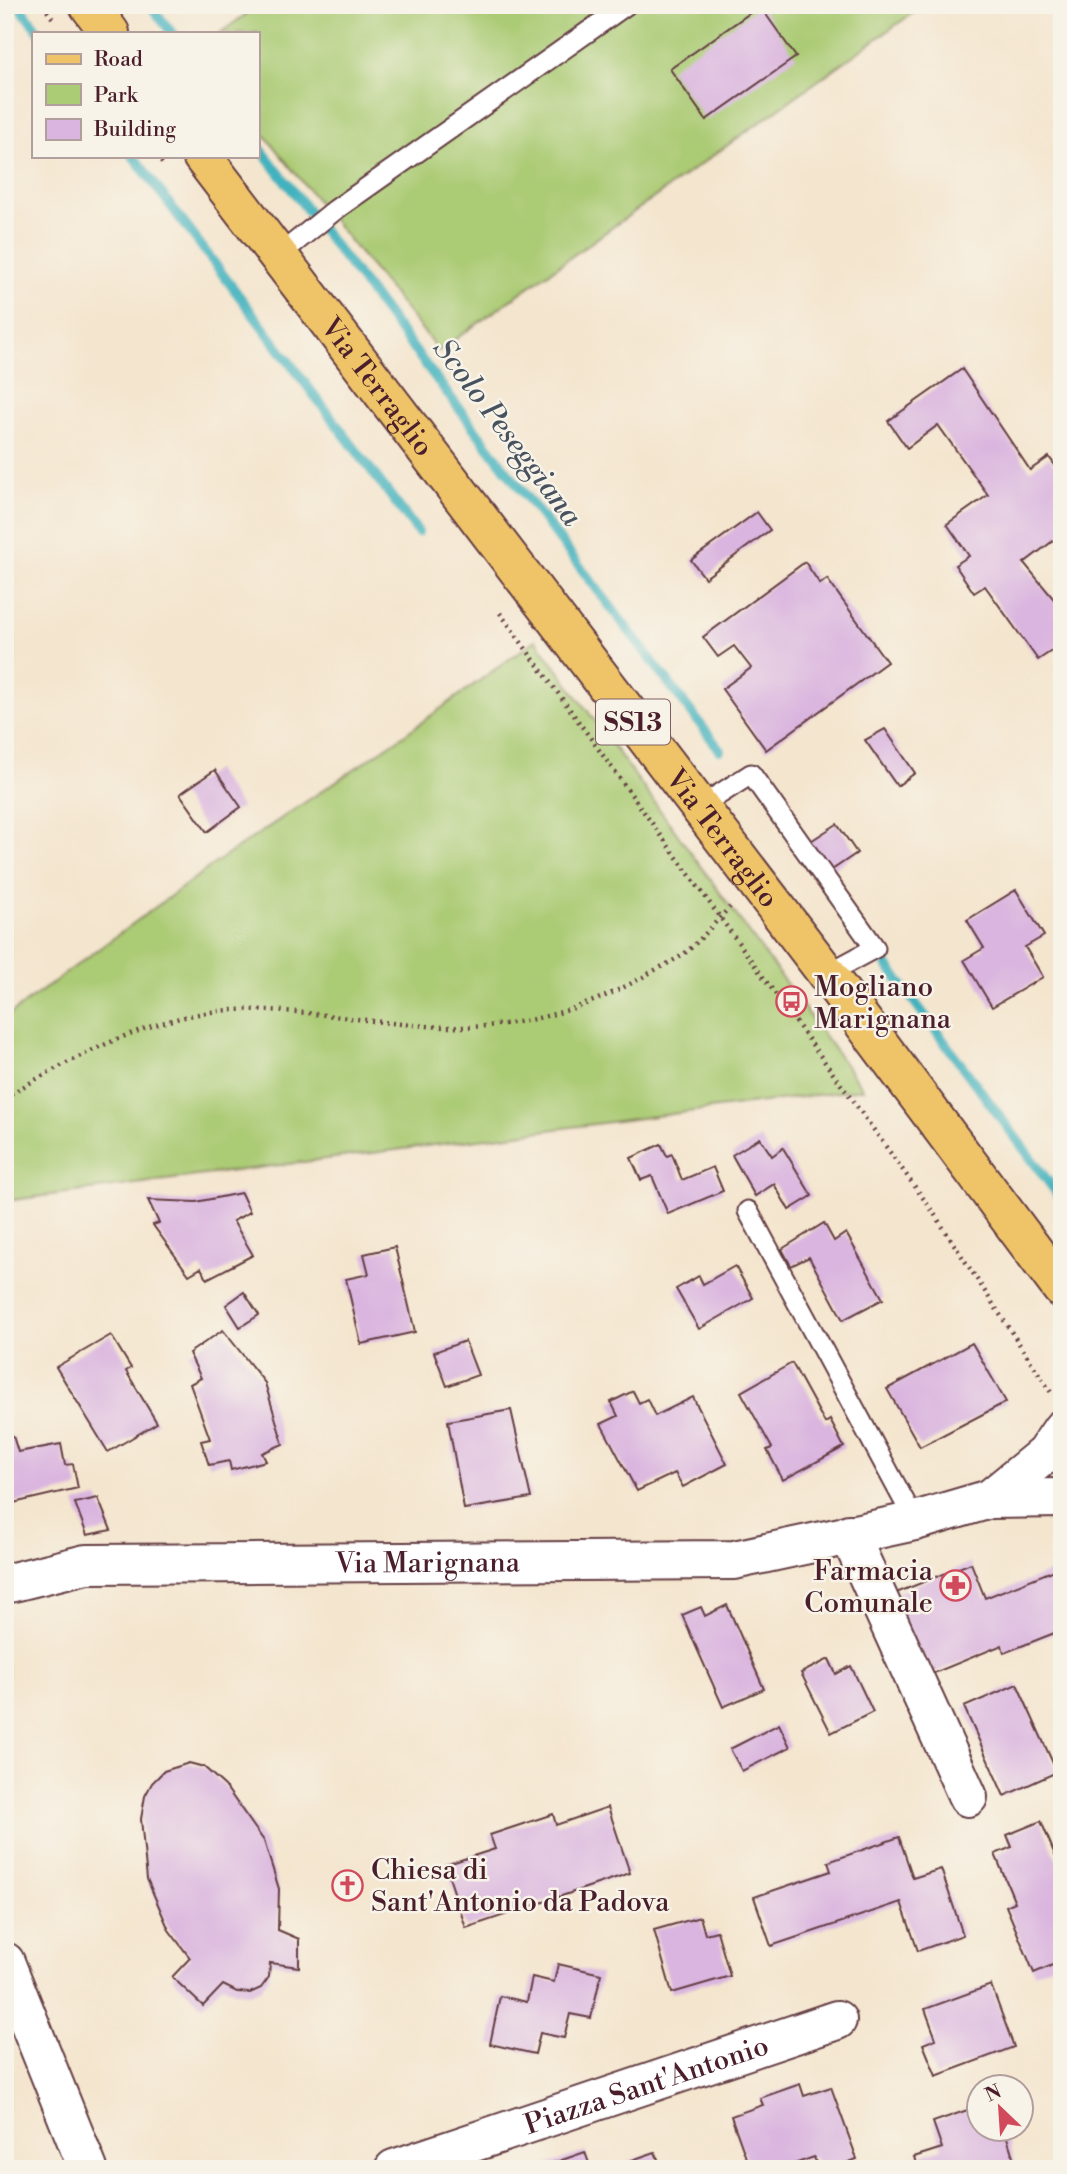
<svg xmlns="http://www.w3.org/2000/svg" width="1067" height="2174" font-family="'Libre Bodoni',serif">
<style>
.green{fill:#abcb74;stroke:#7a7550;stroke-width:2}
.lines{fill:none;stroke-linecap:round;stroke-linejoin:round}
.stream{stroke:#43b2be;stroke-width:10}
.building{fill:#dab5df}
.lane-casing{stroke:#643d43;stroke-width:23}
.street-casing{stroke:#643d43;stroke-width:42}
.primary-casing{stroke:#643d43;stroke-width:42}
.path{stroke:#643d43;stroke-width:4.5;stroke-dasharray:2 5;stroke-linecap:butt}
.lane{stroke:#fff;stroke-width:19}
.street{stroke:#fff;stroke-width:38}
.primary{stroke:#efc469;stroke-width:38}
.labels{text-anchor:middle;stroke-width:5;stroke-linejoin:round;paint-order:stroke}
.shield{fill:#f7f3e8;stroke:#7e5f64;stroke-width:2}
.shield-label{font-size:26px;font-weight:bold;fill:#4a1f2b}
.street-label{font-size:28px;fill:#4a1f2b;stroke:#f7f3e8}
.poi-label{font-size:28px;fill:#4a1f2b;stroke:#f7f3e8;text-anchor:start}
.water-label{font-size:30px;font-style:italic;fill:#48525e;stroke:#f7f3e8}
</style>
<rect width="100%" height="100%" fill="#f7f3e8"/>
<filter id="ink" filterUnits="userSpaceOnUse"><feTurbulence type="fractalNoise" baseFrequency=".0143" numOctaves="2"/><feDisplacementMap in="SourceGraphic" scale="14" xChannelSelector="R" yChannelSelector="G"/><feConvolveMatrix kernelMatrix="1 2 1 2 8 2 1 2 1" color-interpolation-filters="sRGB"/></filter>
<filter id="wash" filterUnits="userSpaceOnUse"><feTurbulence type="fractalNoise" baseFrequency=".00686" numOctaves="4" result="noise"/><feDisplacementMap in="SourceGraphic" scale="28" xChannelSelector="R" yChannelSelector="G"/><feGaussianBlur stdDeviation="1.57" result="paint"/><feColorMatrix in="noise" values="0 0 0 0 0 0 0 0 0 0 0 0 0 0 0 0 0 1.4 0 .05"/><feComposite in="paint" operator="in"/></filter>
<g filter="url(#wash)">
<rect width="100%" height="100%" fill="#f4e5ce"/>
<g class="green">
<polygon points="259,5 924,5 439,351 257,126 257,33 220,33"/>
<polygon points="536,640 863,1089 5,1201 5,1018 214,864 397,740"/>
</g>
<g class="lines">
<g class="stream">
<polyline points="18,5 40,33"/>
<polyline points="150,5 172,33"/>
<polyline points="257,144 720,750"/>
<polyline points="133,156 418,532"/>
<polyline points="887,965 1062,1200"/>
</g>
</g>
<g id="blocks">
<g class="building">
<polygon points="760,6 796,57 706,120 670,69"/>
<polygon points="962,369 1030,470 1049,457 1062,475 1062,534 1024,563 1062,609 1062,644 1038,660 985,586 974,593 955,565 969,556 947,524 988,495 938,425 907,448 888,421"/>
<polygon points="757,512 770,530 705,578 691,560"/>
<polygon points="805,562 820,584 827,579 887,662 766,750 722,689 751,668 734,646 718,657 703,637"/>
<polygon points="885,729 915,773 897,786 865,740"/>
<polygon points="215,770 241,807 207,832 180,794"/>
<polygon points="837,824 857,853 820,878 800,848"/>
<polygon points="1016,890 1044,936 1025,947 1043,977 992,1007 964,960 984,948 967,920"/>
<polygon points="760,1138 772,1156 783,1148 812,1196 789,1210 774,1184 755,1196 732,1155"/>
<polygon points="661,1144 667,1156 672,1154 682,1180 713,1167 723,1191 668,1214 652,1176 641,1180 631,1158"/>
<polygon points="241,1193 250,1212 233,1221 253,1255 207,1279 201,1268 189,1275 153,1225 159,1223 148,1200 196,1202"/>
<polygon points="824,1223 834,1241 846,1233 883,1299 843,1320 809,1257 791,1266 782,1249"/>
<polygon points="395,1247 415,1332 361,1344 346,1279 369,1274 364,1254"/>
<polygon points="735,1266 753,1298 699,1329 676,1289 699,1276 703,1284"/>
<polygon points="244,1292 259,1315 240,1327 226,1305"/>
<polygon points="223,1330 265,1383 283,1444 262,1453 266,1461 231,1470 229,1461 209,1465 201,1441 210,1439 190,1384 201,1378 189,1353"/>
<polygon points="111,1335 131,1368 126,1371 157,1423 108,1452 56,1367"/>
<polygon points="465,1341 478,1375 447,1386 434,1352"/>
<polygon points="972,1343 1006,1402 920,1447 887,1389"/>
<polygon points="792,1363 825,1423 830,1420 844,1447 783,1480 767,1450 772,1448 741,1392"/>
<polygon points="633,1391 639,1403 647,1399 655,1416 693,1397 727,1464 683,1487 675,1473 637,1491 601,1424 618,1416 611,1402"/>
<polygon points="511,1410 531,1498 464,1509 448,1421"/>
<polygon points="13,1436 18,1452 61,1444 65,1465 73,1464 78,1488 5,1505 5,1438"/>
<polygon points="98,1498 111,1530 87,1535 75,1503"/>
<polygon points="971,1563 985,1598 1062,1567 1062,1630 1004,1653 1002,1645 917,1680 881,1599"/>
<polygon points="727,1605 764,1689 723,1707 682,1615 701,1607 705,1616"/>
<polygon points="829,1659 836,1674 851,1666 873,1712 831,1733 801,1673"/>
<polygon points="1017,1684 1057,1772 1004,1796 964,1707"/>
<polygon points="779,1724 790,1747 742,1771 730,1749"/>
<polygon points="189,1763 204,1767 225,1786 264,1841 279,1889 278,1930 299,1939 299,1967 270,1963 269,1977 261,1988 250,1993 237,1992 223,1985 203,2006 172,1977 190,1958 169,1930 147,1879 141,1819 145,1796 152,1783 164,1771"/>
<polygon points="608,1807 630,1873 466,1928 445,1865 495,1849 490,1835 553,1814 556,1825"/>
<polygon points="1041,1821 1062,1872 1062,1961 1034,1973 1006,1906 1015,1902 995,1854 1012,1847 1007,1835"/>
<polygon points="899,1837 913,1878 941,1869 963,1935 918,1951 901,1902 771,1946 754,1897 831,1871 828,1862"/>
<polygon points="700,1917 705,1934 717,1931 730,1976 672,1993 654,1930"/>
<polygon points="558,1964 601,1974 591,2018 570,2014 564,2038 540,2033 535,2054 490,2044 500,1996 527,2002 532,1977 554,1982"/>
<polygon points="991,1985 1014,2047 936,2076 923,2044 936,2039 925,2009"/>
<polygon points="800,2084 804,2096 831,2087 857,2159 830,2169 818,2169 814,2157 794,2164 796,2169 750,2169 731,2116 763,2105 760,2098"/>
<polygon points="979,2106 979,2128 1004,2128 1015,2163 999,2169 918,2169 914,2157 942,2148 933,2122"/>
<polygon points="585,2152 591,2169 539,2169 539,2168"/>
<polygon points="655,2152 662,2169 609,2169 609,2168"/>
</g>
</g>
</g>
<g filter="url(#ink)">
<use href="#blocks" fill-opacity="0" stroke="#643d43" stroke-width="2"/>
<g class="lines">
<defs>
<g id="lane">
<polyline points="278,256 335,210 626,5"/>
<polyline points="698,808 751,774 875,948 827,974"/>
<polyline points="748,1211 915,1521"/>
</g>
<g id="street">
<polyline points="990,1499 1045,1454 1062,1429"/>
<polyline points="849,1534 968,1797"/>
<path id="s1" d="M5 1584 86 1564 734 1560 915 1521 990 1499 1062 1498"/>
<polyline points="5,1962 88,2169"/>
<path id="s2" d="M394 2169 837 2020"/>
</g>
<g id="primary">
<polyline points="89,5 110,33"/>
<path id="s3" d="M202 156 827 974 1062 1289"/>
</g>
</defs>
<use href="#lane" class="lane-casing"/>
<use href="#street" class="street-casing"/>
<use href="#primary" class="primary-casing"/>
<g class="path">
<polyline points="43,5 53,19"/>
<polyline points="157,156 164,166"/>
<polyline points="500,613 931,1209 1052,1394"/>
<path d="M5 1097C73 1058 151 1015 231 1010 296 1007 360 1022 426 1026 506 1032 580 1014 648 974 660 967 674 961 685 953 701 940 715 922 730 907"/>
</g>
<use href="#lane" class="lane"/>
<use href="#street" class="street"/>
<use href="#primary" class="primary"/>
</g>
</g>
<defs>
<symbol id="bus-ring" viewBox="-11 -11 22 22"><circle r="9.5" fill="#f7f3e8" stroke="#d1495b" stroke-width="1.5"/><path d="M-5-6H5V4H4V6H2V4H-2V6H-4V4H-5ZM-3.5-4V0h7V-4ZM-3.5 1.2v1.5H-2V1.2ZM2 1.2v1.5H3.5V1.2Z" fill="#d1495b"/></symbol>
<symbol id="pharmacy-ring" viewBox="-11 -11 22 22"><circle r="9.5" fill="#f7f3e8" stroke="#d1495b" stroke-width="1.5"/><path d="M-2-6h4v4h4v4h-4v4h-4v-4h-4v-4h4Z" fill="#d1495b"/></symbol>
<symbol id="church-ring" viewBox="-11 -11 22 22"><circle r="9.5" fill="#f7f3e8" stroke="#d1495b" stroke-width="1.5"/><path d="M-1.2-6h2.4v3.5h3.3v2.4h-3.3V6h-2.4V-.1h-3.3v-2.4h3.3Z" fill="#d1495b"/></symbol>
</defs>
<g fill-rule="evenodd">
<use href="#bus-ring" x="774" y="984" width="35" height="35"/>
<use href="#pharmacy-ring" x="938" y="1568" width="35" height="35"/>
<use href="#church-ring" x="330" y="1868" width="35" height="35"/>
</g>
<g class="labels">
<rect class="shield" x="596" y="699.5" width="74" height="45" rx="5"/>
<g class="shield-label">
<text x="633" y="731">SS13</text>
</g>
<g class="street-label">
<text dy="10" stroke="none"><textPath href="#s3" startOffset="290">Via Terraglio</textPath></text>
<text dy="10" stroke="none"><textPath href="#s3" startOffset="858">Via Terraglio</textPath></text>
<text dy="10" stroke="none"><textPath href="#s1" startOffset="425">Via Marignana</textPath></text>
<text dy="10" stroke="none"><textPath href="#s2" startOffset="266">Piazza Sant'Antonio</textPath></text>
</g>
<g class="poi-label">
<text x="814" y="996">Mogliano<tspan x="814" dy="32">Marignana</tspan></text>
<text x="933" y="1580" text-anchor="end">Farmacia<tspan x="933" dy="32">Comunale</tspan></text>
<text x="371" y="1879">Chiesa di<tspan x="371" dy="32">Sant'Antonio da Padova</tspan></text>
</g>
<g class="water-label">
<text transform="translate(508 432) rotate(53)" y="10">Scolo Peseggiana</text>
</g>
</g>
<rect width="1067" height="2174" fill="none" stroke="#f7f3e8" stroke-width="28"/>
<rect x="32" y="32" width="228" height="126" fill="#f7f3e8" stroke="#b29e9c" stroke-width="2"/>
<rect x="46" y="54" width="35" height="10" fill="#efc469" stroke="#b29e9c" stroke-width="2"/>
<text x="94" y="66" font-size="21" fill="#4a1f2b">Road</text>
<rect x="46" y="84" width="35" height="21" fill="#abcb74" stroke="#b29e9c" stroke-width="2"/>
<text x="94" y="102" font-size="21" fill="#4a1f2b">Park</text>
<rect x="46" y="119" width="35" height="21" fill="#dab5df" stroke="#b29e9c" stroke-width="2"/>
<text x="94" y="136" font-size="21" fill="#4a1f2b">Building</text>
<g transform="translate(1000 2108) rotate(335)"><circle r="33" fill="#f7f3e8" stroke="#b29e9c" stroke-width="2"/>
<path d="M0-5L12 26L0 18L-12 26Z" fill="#d1495b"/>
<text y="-10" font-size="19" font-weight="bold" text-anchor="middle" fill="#4a1f2b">N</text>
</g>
</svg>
